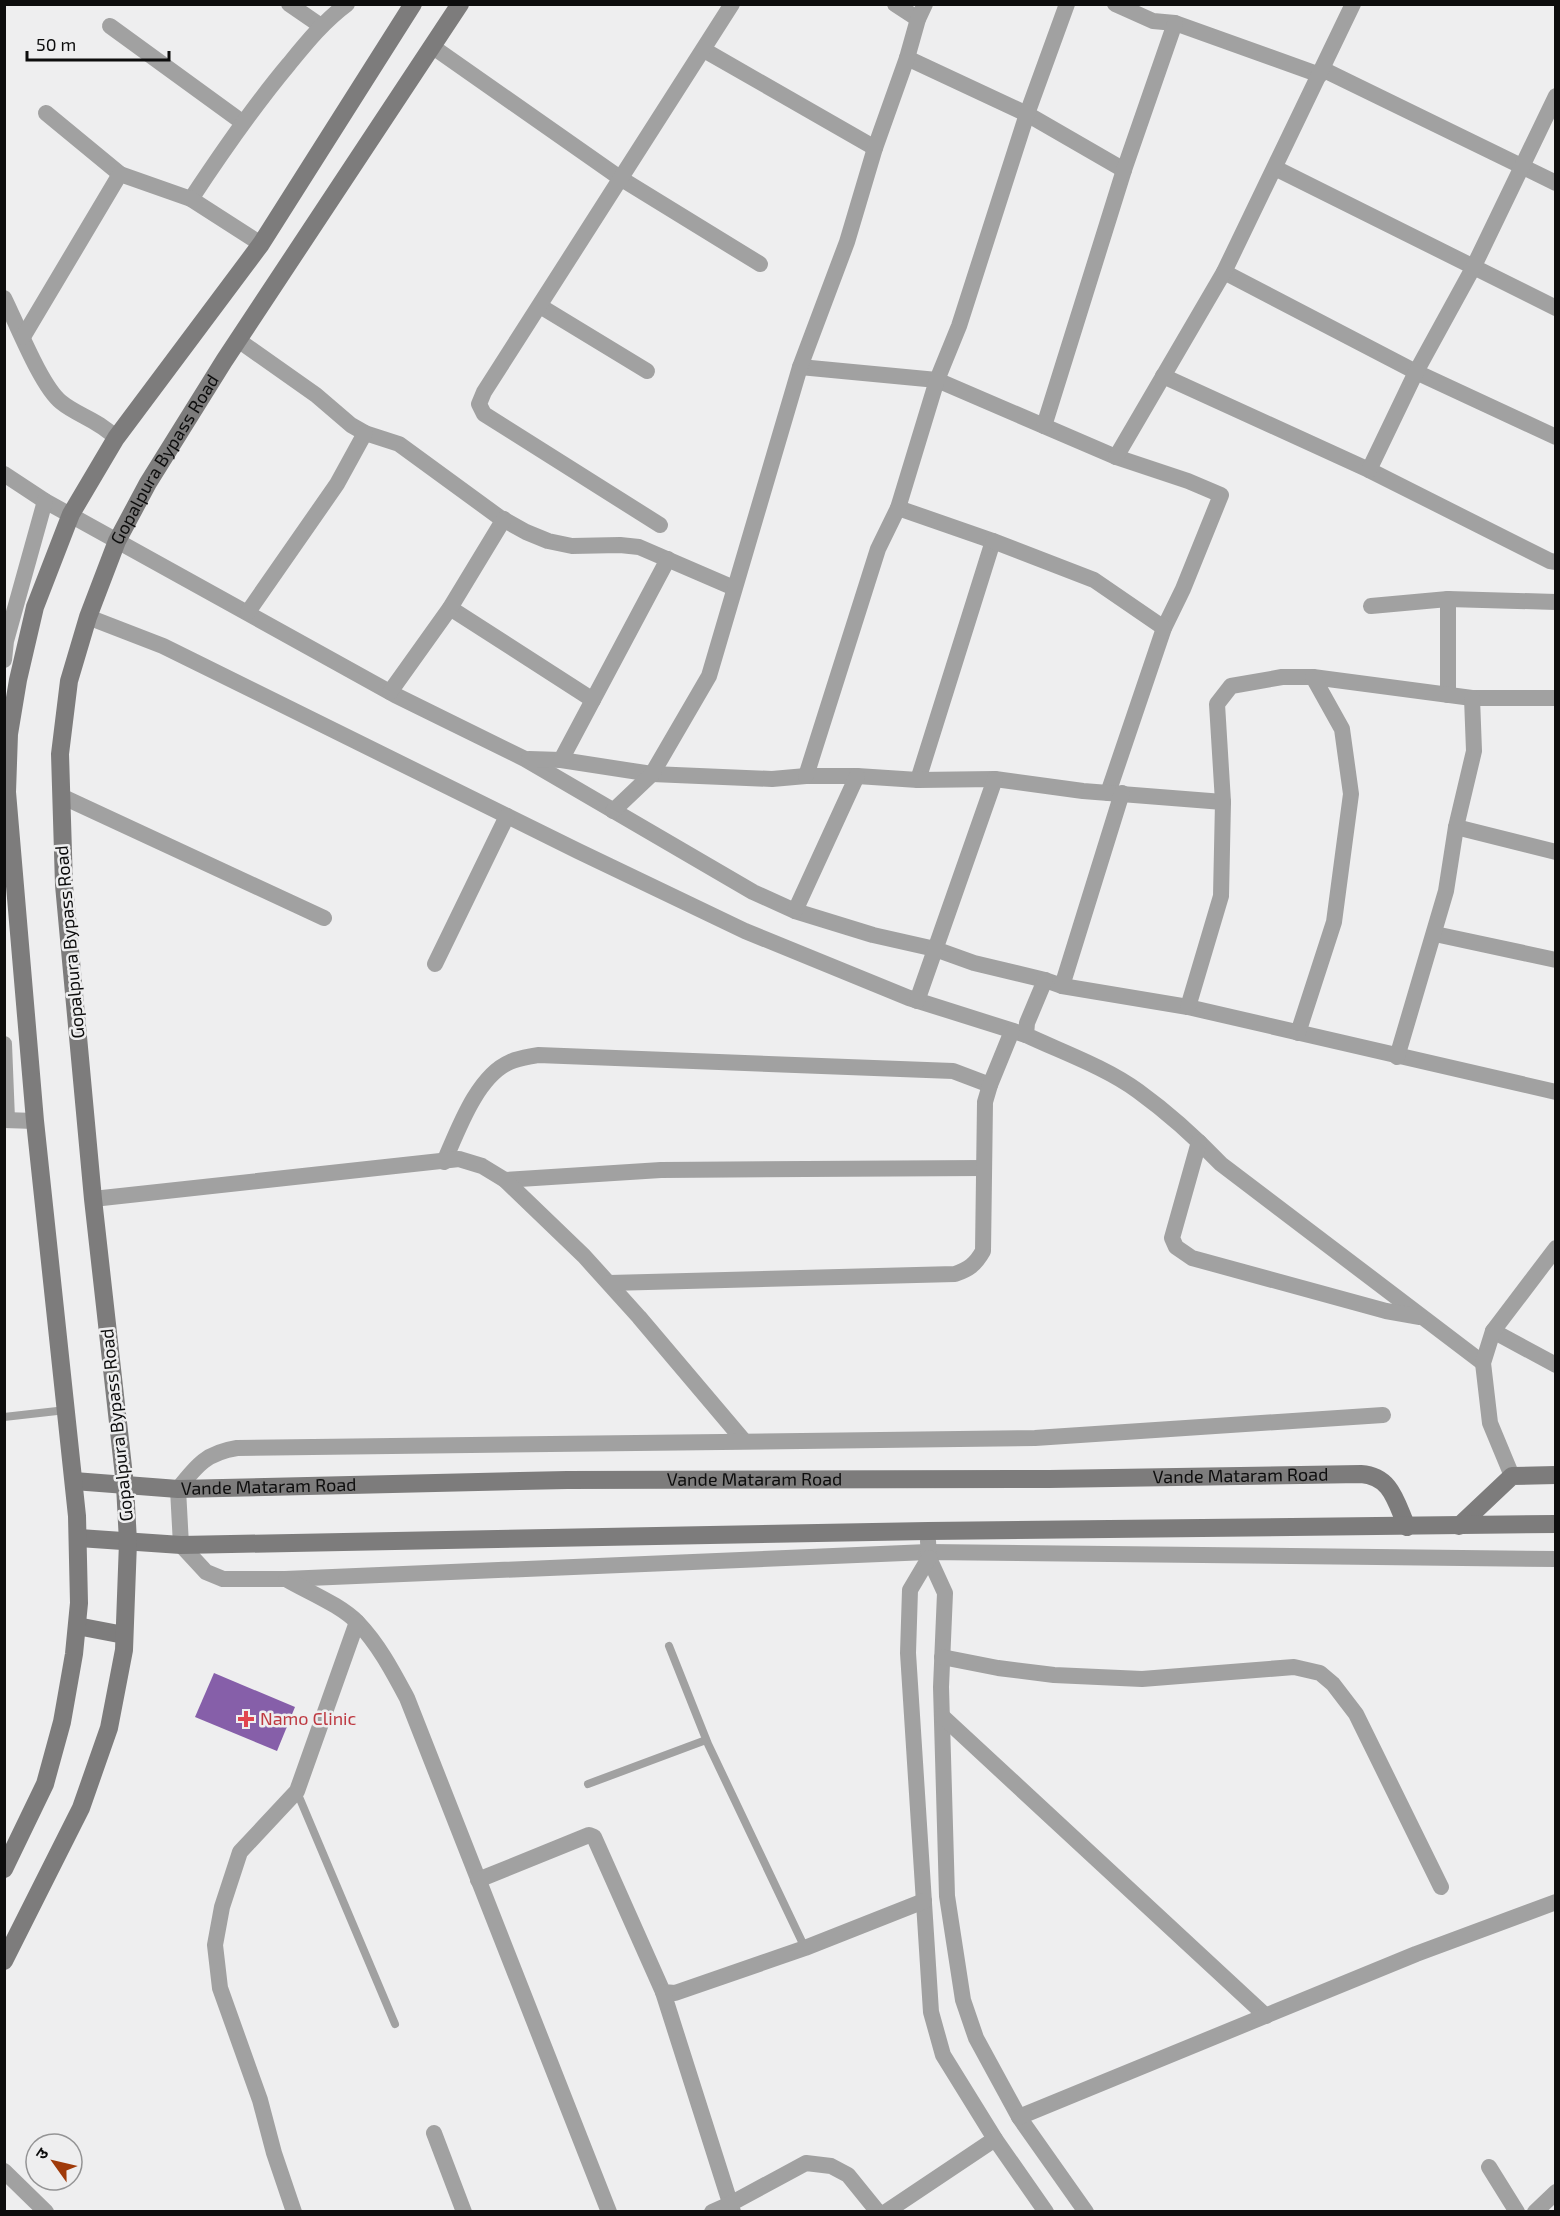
<svg xmlns="http://www.w3.org/2000/svg" width="1560" height="2216" font-family="'Exo 2','Noto Sans Devanagari',sans-serif">
<style>
.building{fill:#865fa9}
.lines{fill:none;stroke-linecap:round;stroke-linejoin:round}
.lane{stroke:#a1a1a1;stroke-width:8}
.street{stroke:#a1a1a1;stroke-width:16}
.secondary{stroke:#7d7c7c;stroke-width:18}
.health-dot{fill:#e0444e;stroke:#eeeeef;stroke-width:2}
.labels{text-anchor:middle;stroke-width:5;stroke-linejoin:round;paint-order:stroke}
.street-label{font-size:18px;fill:#0d0d0d;stroke:#eeeeef}
.health-label{font-size:18px;fill:#be3a42;stroke:#eeeeef;text-anchor:start}
</style>
<rect width="100%" height="100%" fill="#eeeeef"/>
<polygon class="building" points="214,1673 295,1707 277,1751 195,1717"/>
<g class="lines">
<g class="lane">
<polyline points="4,1417 66,1410"/>
<polyline points="669,1646 708,1744 805,1948"/>
<polyline points="588,1784 706,1740"/>
<polyline points="297,1792 395,2024"/>
</g>
<g class="street">
<polyline points="289,4 321,26"/>
<polyline points="895,4 918,19"/>
<polyline points="1115,4 1153,21 1175,23 1320,75"/>
<polyline points="110,26 242,122"/>
<polyline points="433,47 620,178 760,264"/>
<polyline points="704,50 875,148"/>
<polyline points="907,58 1027,114 1124,170"/>
<polyline points="1322,69 1556,183"/>
<polyline points="46,113 120,174"/>
<polyline points="1275,168 1556,308"/>
<path d="M191 199C222 152 253 107 289 64 307 42 324 21 347 4"/>
<polyline points="1224,272 1416,372 1556,437"/>
<path d="M4 298C17 324 41 386 61 402 78 416 97 419 116 438"/>
<polyline points="540,306 647,371"/>
<polyline points="23,337 120,174 191,199 261,244"/>
<polyline points="238,340 316,395 351,425 365,433 399,444 499,517 526,532 548,541 572,546 620,545 639,547 734,588"/>
<polyline points="800,367 937,380 1116,457 1188,481 1221,495 1183,589 1164,628 1108,793"/>
<polyline points="1163,376 1369,470 1550,561 1556,562"/>
<polyline points="1044,426 1124,170 1175,23"/>
<polyline points="1116,457 1224,272 1353,4"/>
<polyline points="1369,470 1416,372 1473,268 1556,96"/>
<polyline points="4,474 45,501 395,695 525,759 753,892 795,911 873,935 935,949 974,963 1045,980 1062,986 1188,1007 1556,1092"/>
<polyline points="898,508 993,541 918,780"/>
<polyline points="660,525 484,414 479,404 484,392 732,4"/>
<polyline points="993,541 1094,580 1164,628"/>
<polyline points="1371,606 1448,599 1556,602"/>
<polyline points="450,608 593,700"/>
<polyline points="248,612 337,484 365,433"/>
<polyline points="88,617 163,646 578,851 745,931 909,998 1026,1035"/>
<polyline points="4,660 6,641 45,501"/>
<polyline points="390,692 450,608 504,519"/>
<polyline points="1448,695 1448,599"/>
<polyline points="529,759 561,760 652,774 772,779 806,776 857,776 918,780 995,779 1083,791 1223,802"/>
<polyline points="561,760 668,559"/>
<polyline points="806,776 878,549 898,508 937,380 959,326 1027,114 1067,4"/>
<polyline points="61,796 324,918"/>
<polyline points="613,811 652,774 709,676 800,367 847,242 875,148 907,58 918,19 925,4"/>
<polyline points="1456,827 1556,852"/>
<polyline points="795,911 857,776"/>
<polyline points="1435,934 1556,960"/>
<polyline points="435,964 507,816"/>
<path d="M1045 980 1027 1023 1026 1035C1062 1052 1105 1067 1138 1091 1167 1112 1196 1138 1221 1164L1483 1363"/>
<polyline points="1062,986 1122,793"/>
<polyline points="917,1001 995,779"/>
<polyline points="1188,1007 1221,896 1223,802 1217,704 1231,686 1282,677 1313,677 1472,698 1556,698"/>
<polyline points="1298,1033 1334,922 1351,794 1342,729 1313,677"/>
<polyline points="4,1044 7,1119"/>
<polyline points="1397,1057 1446,891 1456,827 1474,751 1472,698"/>
<polyline points="4,1120 35,1121"/>
<polyline points="1199,1142 1172,1238 1176,1247 1192,1258 1386,1311 1420,1317"/>
<path d="M444 1162C458 1130 477 1076 510 1062 519 1058 529 1057 538 1055L953 1071 990 1085"/>
<polyline points="505,1180 661,1170 983,1168"/>
<polyline points="93,1199 459,1159 482,1166 505,1180 584,1256 639,1317 744,1441"/>
<path d="M609 1283 955 1274C969 1269 975 1265 983 1251L985 1102 990 1085 1012 1031"/>
<polyline points="1493,1331 1556,1365"/>
<path d="M1383 1415 1035 1438 237 1448C206 1453 197 1465 178 1489L181 1545 206 1572 223 1579H285L928 1552 1556 1559"/>
<polyline points="1512,1476 1490,1423 1483,1363 1493,1331 1556,1248"/>
<polyline points="928,1541 929,1558 945,1593 941,1687 947,1896 963,2000 976,2038 1019,2117 1086,2212"/>
<polyline points="929,1558 910,1590 908,1653 931,2012 943,2055 995,2139 1046,2212"/>
<path d="M286 1579C308 1592 341 1605 358 1623 379 1645 393 1672 407 1698L609 2212"/>
<polyline points="942,1657 998,1668 1054,1675 1142,1679 1294,1667 1320,1673 1333,1684 1356,1714 1441,1887"/>
<polyline points="942,1716 1266,2016"/>
<polyline points="478,1880 589,1835 594,1837 663,1992 675,1993 805,1948 924,1901"/>
<polyline points="663,1992 733,2212"/>
<polyline points="1019,2117 1416,1954 1556,1902"/>
<polyline points="434,2133 464,2212"/>
<polyline points="1489,2167 1517,2212"/>
<polyline points="4,2171 46,2212"/>
<polyline points="294,2212 274,2153 260,2100 220,1988 215,1945 222,1907 240,1852 297,1791 357,1622"/>
<polyline points="712,2212 730,2204 806,2163 831,2166 848,2175 878,2212"/>
<polyline points="886,2212 995,2139"/>
<polyline points="1535,2212 1556,2192"/>
</g>
<g class="secondary">
<path id="s1" d="M74 1481 178 1489 567 1480 1049 1479 1361 1474C1392 1476 1396 1503 1407 1527"/>
<polyline points="1459,1526 1512,1476 1556,1475"/>
<polyline points="79,1538 181,1545 928,1531 1556,1524"/>
<polyline points="77,1626 124,1635"/>
<polyline points="4,1869 45,1784 62,1722 74,1654 79,1603 77,1516 35,1121 7,792 9,734 18,680 35,607 71,514 116,438 261,244 413,4"/>
<path id="s2" d="M4 1961 81 1808 109 1728 124 1650 128 1542 125 1485 93 1199 64 885 60 754 69 681 88 617 117 541 148 483 224 361 460 4"/>
</g>
</g>
<path class="health-dot" d="M243 1710h6v6h6v6h-6v6h-6v-6h-6v-6h6z"/>
<g class="labels">
<g class="street-label">
<text dy="6" stroke="none"><textPath href="#s2" startOffset="1551">Gopalpura Bypass Road</textPath></text>
<text transform="translate(70 942) rotate(-95)" y="6">Gopalpura Bypass Road</text>
<text transform="translate(117 1425) rotate(-96)" y="6">Gopalpura Bypass Road</text>
<text dy="6" stroke="none"><textPath href="#s1" startOffset="1167">Vande Mataram Road</textPath></text>
<text dy="6" stroke="none"><textPath href="#s1" startOffset="681">Vande Mataram Road</textPath></text>
<text dy="6" stroke="none"><textPath href="#s1" startOffset="195">Vande Mataram Road</textPath></text>
</g>
<g class="health-label">
<text x="260" y="1725">Namo Clinic</text>
</g>
</g>
<rect width="1560" height="2216" fill="none" stroke="#0d0d0d" stroke-width="12"/>
<g transform="translate(54 2162) rotate(304)"><circle r="28" fill="#eeeeef" stroke="#949495" stroke-width="1.5"/>
<path d="M0-4.5L10 22L0 15L-10 22Z" fill="#9f3a0a"/>
<text y="-9" font-size="16" font-weight="bold" text-anchor="middle" fill="#0d0d0d">उ</text>
</g>
<path d="M27 51v9h142v-9" fill="none" stroke="#0d0d0d" stroke-width="3"/>
<text x="36" y="51" font-size="18" fill="#0d0d0d" stroke="#eeeeef" stroke-width="4.5" paint-order="stroke">50 m</text>
</svg>
